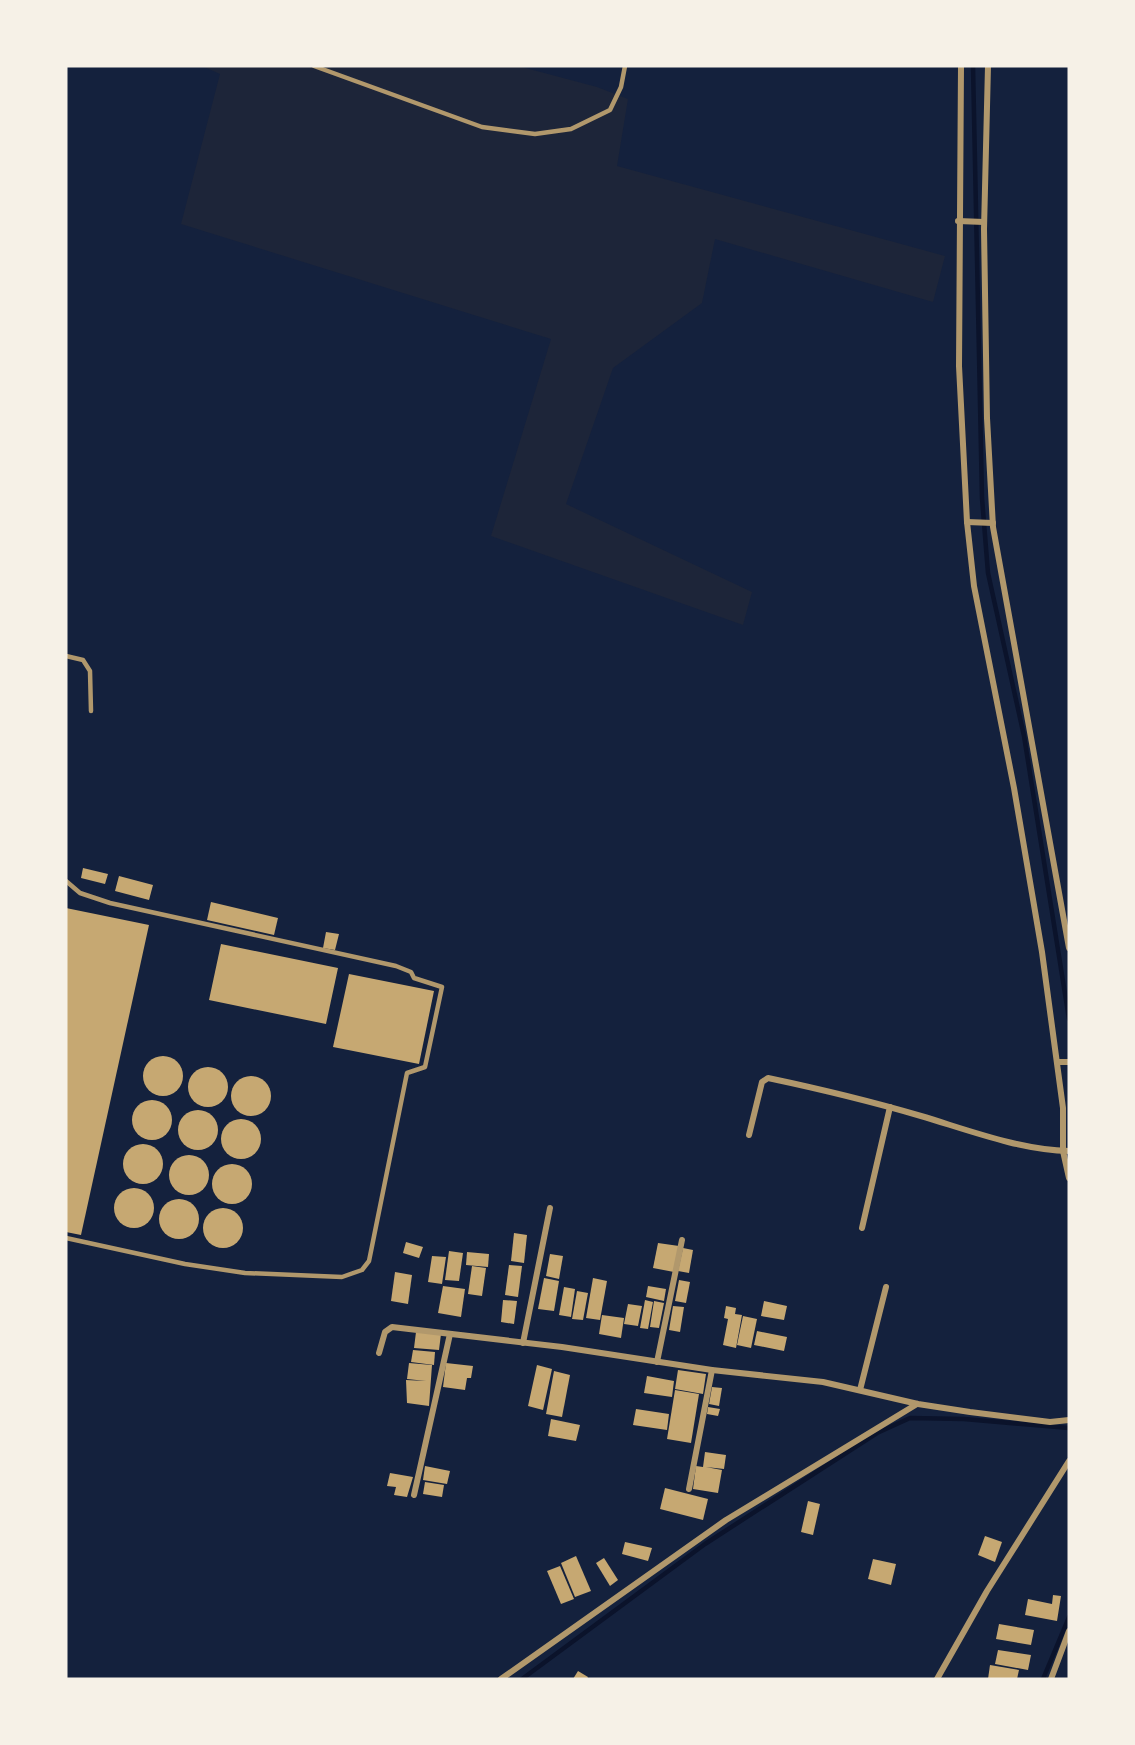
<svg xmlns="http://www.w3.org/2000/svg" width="1135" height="1745" font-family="'DM Sans',sans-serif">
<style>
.green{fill:#1d2539}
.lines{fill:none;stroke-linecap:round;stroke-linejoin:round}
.stream{stroke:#0b132b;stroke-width:4.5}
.building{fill:#c6a872}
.service{stroke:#b1986c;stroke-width:4.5}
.minor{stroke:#b1986c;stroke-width:6}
</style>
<rect width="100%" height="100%" fill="#14213d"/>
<polygon class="green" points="202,66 518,66 597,87 628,99 617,166 945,256 933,302 715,239 702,303 613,368 566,504 752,592 743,625 491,536 551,339 181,224 220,74"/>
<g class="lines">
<g class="stream">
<polyline points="973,66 982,498 988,573 1024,736 1069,1019"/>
<polyline points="522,1679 705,1544 877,1433 910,1418 964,1419 1069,1428"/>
<polyline points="1043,1679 1069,1617"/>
</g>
</g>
<g class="building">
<polygon points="83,868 108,874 105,884 81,878"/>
<polygon points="119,876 153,885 149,900 115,891"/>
<polygon points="211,902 278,918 274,935 207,920"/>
<polygon points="66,908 149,925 81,1235 66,1232"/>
<polygon points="326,932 339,934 335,950 323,948"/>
<polygon points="221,944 338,968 326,1024 209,1000"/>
<polygon points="349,974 434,991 419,1064 333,1047"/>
<circle cx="163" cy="1076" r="20"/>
<circle cx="208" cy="1087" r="20"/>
<circle cx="251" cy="1096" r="20"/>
<circle cx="152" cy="1120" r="20"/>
<circle cx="198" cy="1130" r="20"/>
<circle cx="241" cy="1139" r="20"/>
<circle cx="143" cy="1164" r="20"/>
<circle cx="189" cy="1175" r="20"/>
<circle cx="232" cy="1184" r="20"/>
<circle cx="134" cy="1208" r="20"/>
<circle cx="179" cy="1219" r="20"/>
<circle cx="223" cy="1228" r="20"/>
<polygon points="514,1233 527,1235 524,1263 511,1261"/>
<polygon points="406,1242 423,1247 419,1258 403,1253"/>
<polygon points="658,1243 679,1246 674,1272 653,1268"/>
<polygon points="683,1248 693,1250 689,1273 678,1271"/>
<polygon points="449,1251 463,1253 459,1281 445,1280"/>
<polygon points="467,1252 489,1254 488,1267 466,1265"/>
<polygon points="550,1254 563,1256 559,1279 546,1276"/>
<polygon points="432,1256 446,1257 442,1284 428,1282"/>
<polygon points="509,1265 522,1266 518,1297 505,1295"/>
<polygon points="472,1266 486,1268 482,1296 468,1294"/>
<polygon points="395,1272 412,1275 408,1304 391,1301"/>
<polygon points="544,1278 559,1281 554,1311 538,1309"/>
<polygon points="593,1278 607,1281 600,1320 586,1318"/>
<polygon points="679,1280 690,1282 686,1303 675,1301"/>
<polygon points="443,1286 465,1289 461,1317 438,1313"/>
<polygon points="648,1286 666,1289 664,1301 646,1297"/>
<polygon points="564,1287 575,1289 571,1317 559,1315"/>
<polygon points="577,1291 588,1293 583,1320 572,1319"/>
<polygon points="503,1300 517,1301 514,1324 501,1322"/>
<polygon points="645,1300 653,1302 648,1329 640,1328"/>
<polygon points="654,1301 664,1303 659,1328 650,1327"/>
<polygon points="764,1301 787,1306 784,1320 761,1316"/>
<polygon points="628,1304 642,1306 638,1326 624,1324"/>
<polygon points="673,1306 684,1307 680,1332 669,1330"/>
<polygon points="726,1306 736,1308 735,1314 742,1315 736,1348 723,1345 728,1319 724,1318"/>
<polygon points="602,1315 624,1318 621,1338 599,1334"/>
<polygon points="743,1316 757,1319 751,1348 737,1345"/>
<polygon points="757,1331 787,1337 784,1351 754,1345"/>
<polygon points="416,1332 441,1334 439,1350 414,1348"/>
<polygon points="413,1350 435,1352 434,1365 411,1362"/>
<polygon points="409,1363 432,1365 429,1406 407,1403 406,1380 426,1381 407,1379"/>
<polygon points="446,1363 473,1366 471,1378 467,1378 465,1390 443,1387"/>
<polygon points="537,1365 552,1369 543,1410 528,1406"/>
<polygon points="678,1370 706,1374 703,1394 675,1389"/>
<polygon points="554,1371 570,1375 562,1417 546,1414"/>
<polygon points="647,1376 674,1381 672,1397 644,1393"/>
<polygon points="712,1387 722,1388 719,1406 709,1404"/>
<polygon points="675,1390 699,1394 691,1443 667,1439"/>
<polygon points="708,1407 720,1409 718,1416 707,1414"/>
<polygon points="636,1409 669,1414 667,1430 633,1425"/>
<polygon points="551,1419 580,1425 576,1441 548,1436"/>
<polygon points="705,1452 726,1455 724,1469 706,1467 722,1470 718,1493 693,1489 696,1466 703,1467"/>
<polygon points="425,1466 450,1471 447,1484 423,1480"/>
<polygon points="390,1473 413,1477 407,1497 394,1495 396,1487 387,1486"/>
<polygon points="425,1482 444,1485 442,1497 423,1494"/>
<polygon points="665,1488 708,1499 703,1520 660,1509"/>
<polygon points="808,1501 820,1504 813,1535 801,1532"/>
<polygon points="985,1536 1002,1542 995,1562 978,1555"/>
<polygon points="625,1542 652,1548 648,1561 622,1554"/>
<polygon points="576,1556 591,1591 575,1597 561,1563"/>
<polygon points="604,1558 618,1580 610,1586 596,1563"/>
<polygon points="873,1559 896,1564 891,1585 868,1579"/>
<polygon points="560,1566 574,1599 561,1604 547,1571"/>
<polygon points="1053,1595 1061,1596 1057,1621 1025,1615 1028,1599 1052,1604"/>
<polygon points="999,1624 1034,1630 1031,1645 996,1639"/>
<polygon points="998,1650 1031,1655 1028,1670 995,1664"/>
<polygon points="990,1665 1019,1670 1017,1679 988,1679"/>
<polygon points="578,1671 588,1677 587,1679 573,1679"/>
</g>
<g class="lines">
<g class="service">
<polyline points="314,66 482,127 535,134 571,129 610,110 621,87 625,66"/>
<polyline points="66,656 83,660 90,671 91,711"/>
<polyline points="66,881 80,893 110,903 396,966 411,972 414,978 442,987 425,1067 407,1073 369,1261 362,1270 342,1277 245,1273 185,1264 66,1238"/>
</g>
<g class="minor">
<polyline points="961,66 959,366 967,522 974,586 1014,788 1042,952 1063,1108 1063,1151 1069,1178"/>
<polyline points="988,66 984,229 987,418 993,527 1069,948"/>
<polyline points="958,221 984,222"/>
<polyline points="967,522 993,523"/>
<polyline points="1057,1062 1069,1062"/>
<path d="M749 1135 762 1082 768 1078C820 1089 870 1101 921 1116 968 1130 1020 1150 1069 1151"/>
<polyline points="862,1228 890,1107"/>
<polyline points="523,1343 550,1208"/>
<polyline points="379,1353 385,1332 392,1327 562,1347 712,1370 823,1382 918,1404 970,1412 1050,1422 1069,1420"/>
<polyline points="657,1362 682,1240"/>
<polyline points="860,1390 886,1287"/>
<polyline points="689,1489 712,1370"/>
<polyline points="414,1495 450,1334"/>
<polyline points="501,1679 726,1520 917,1404"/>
<polyline points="937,1679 987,1591 1069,1461"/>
<polyline points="1051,1679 1069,1631"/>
</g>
</g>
<rect width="1135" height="1745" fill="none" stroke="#f6f1e7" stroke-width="135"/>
</svg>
